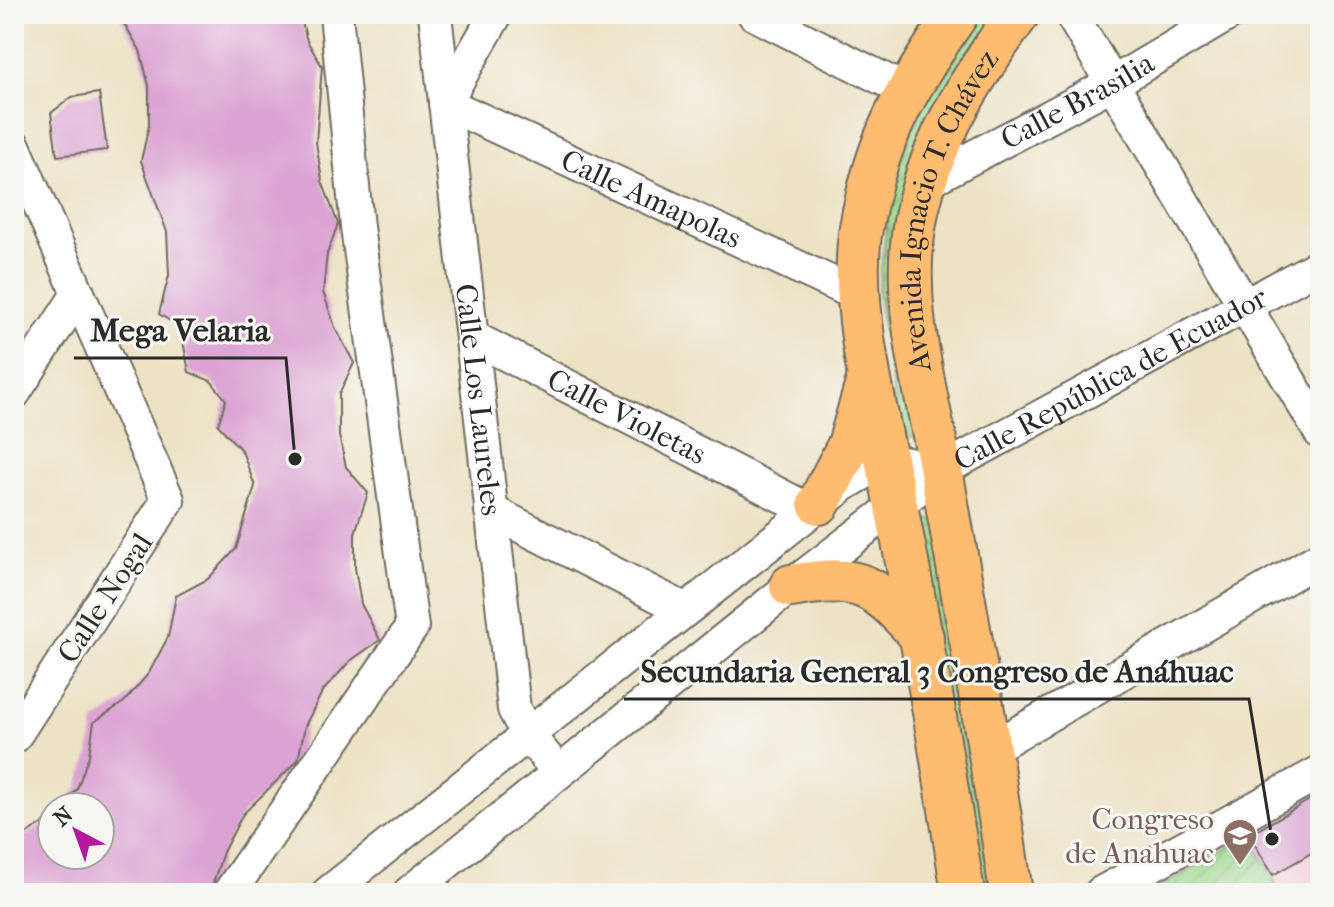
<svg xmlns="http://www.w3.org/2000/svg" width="1334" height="907" font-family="'IM FELL French Canon',serif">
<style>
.built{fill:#f5cfdb}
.garden{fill:url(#garden-furrows);stroke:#62815b;stroke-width:2}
.building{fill:#dba3d3}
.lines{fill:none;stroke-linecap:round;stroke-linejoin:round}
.minor-casing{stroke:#6f6b61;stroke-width:36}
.major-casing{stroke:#6f6b61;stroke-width:46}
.minor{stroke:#fff;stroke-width:32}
.major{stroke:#fdbc70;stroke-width:42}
.labels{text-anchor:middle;stroke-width:6;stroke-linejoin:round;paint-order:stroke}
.street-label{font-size:30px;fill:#2b2b2b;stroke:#f6f6f2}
.education-label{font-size:30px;fill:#785e54;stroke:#f6f6f2;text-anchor:end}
.leader{fill:none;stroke:#2b2b2b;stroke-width:3}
.callout-dot{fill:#2b2b2b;stroke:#f6f6f2;stroke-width:3}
.callout-label{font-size:32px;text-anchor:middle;font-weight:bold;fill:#2b2b2b;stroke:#f6f6f2;stroke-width:6;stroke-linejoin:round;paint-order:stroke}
</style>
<defs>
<pattern id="garden-furrows" width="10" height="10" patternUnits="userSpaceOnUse" patternTransform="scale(2)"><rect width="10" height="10" fill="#9ad78b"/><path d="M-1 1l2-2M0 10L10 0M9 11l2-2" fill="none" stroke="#85b978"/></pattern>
</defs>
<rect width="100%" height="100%" fill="#f6f6f2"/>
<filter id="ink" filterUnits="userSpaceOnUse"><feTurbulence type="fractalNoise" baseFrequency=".0125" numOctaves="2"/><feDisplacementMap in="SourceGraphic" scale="16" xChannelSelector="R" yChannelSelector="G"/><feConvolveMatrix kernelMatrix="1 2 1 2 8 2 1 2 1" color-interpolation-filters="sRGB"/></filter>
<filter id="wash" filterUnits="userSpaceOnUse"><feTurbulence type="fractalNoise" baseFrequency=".006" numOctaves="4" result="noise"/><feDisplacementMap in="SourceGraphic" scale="32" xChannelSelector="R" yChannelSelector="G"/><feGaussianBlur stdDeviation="1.8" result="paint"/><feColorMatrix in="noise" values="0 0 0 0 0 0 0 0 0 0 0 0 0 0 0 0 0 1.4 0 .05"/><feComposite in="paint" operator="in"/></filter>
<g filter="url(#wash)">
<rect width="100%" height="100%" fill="#ede2c5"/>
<polygon class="built" points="1320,784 1320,893 1128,893"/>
<g class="garden">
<polygon points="977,14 1005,14 916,191 925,435 900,439 878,293 892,185 925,90"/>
<polygon points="908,519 937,520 1000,893 976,893"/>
<polygon points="1249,835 1281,893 1149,893"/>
</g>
<g id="blocks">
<g class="building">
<polygon points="118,14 300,14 307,41 322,66 316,142 322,181 338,224 327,254 323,292 335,327 354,363 339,394 339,436 346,467 368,493 355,533 355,568 361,604 380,640 350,661 322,692 305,726 298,760 243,814 223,852 210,893 14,893 14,842 52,818 52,855 100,855 100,807 61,807 77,789 89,755 94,722 124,702 149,673 168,637 176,596 208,579 236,549 255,486 242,451 218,425 226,400 211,381 189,372 182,336 172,322 159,314 169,275 167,232 141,161 149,125 149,86 140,50"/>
<polygon points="99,93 107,150 57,156 51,113 72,97"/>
<polygon points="1320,794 1320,848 1273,875 1249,835"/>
</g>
</g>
</g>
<g filter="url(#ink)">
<use href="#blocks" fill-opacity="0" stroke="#6f6b61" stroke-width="2"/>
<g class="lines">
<defs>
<g id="minor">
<path id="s1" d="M435 14 514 709 527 734 558 771"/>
<path id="s2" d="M496 14 445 103 858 295"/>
<polyline points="754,14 905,90"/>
<polyline points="1071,14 1320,432"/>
<polyline points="14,146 168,500 14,737"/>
<path id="s3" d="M924 183 1113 83 1229 14"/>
<path id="s4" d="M472 337 809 510"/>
<polyline points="14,393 78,294"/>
<polyline points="491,511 684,609"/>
<polyline points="990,749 1320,558"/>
<polyline points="229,893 412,627 357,227 336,14"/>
<polyline points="328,893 845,484 886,460 942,470"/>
<path id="s5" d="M409 893 791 586 942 470 1320 265"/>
<polyline points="1101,893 1320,772"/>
</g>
<g id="major">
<path d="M957 14C907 87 876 139 861 228 847 309 882 433 898 516 923 641 944 767 963 893"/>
<polyline points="819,503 849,445 868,380"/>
<path d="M791 586C862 574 875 585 922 637"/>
<path id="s6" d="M1011 893C992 757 968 622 944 487 929 397 897 302 917 212 933 137 974 75 1018 14"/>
</g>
</defs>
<use href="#minor" class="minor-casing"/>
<use href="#major" class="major-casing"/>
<use href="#minor" class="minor"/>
<use href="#major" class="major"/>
</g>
</g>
<defs>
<symbol id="school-pin" viewBox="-11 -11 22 30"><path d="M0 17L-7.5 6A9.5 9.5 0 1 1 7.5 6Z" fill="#8d6e63" stroke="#f6f6f2"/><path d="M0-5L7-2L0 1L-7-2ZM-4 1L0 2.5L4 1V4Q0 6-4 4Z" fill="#fff"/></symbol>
</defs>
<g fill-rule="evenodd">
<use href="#school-pin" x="1220" y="816" width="40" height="54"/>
</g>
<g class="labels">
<g class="street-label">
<text dy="10" stroke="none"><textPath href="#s3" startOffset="174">Calle Brasilia</textPath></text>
<text dy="10" stroke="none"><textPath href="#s2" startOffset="330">Calle Amapolas</textPath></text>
<text dy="10" stroke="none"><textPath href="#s6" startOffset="698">Avenida Ignacio T. Chávez</textPath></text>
<text dy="10" stroke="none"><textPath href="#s5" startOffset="872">Calle República de Ecuador</textPath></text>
<text dy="10" stroke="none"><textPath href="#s1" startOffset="388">Calle Los Laureles</textPath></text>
<text dy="10" stroke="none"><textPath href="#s4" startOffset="174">Calle Violetas</textPath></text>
<text transform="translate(105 598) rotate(-57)" y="10">Calle Nogal</text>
</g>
<g class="education-label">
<text x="1214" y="829">Congreso<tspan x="1214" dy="34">de Anahuac</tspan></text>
</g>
</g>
<path class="leader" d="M295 459L286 358H74M1272 839L1249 699H624"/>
<g class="callout-dot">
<circle cx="295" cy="459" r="8"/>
<circle cx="1272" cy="839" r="8"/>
</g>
<g class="callout-label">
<text x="180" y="341">Mega Velaria</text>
<text x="937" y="682">Secundaria General 3 Congreso de Anáhuac</text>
</g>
<rect width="1334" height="907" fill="none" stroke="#f6f6f2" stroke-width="48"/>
<g transform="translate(76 831) rotate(319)"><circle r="38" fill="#f6f6f2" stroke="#a5a5a2" stroke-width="2"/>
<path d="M0-6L14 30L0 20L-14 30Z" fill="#b5179e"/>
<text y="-12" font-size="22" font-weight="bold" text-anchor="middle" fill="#2b2b2b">N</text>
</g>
</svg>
